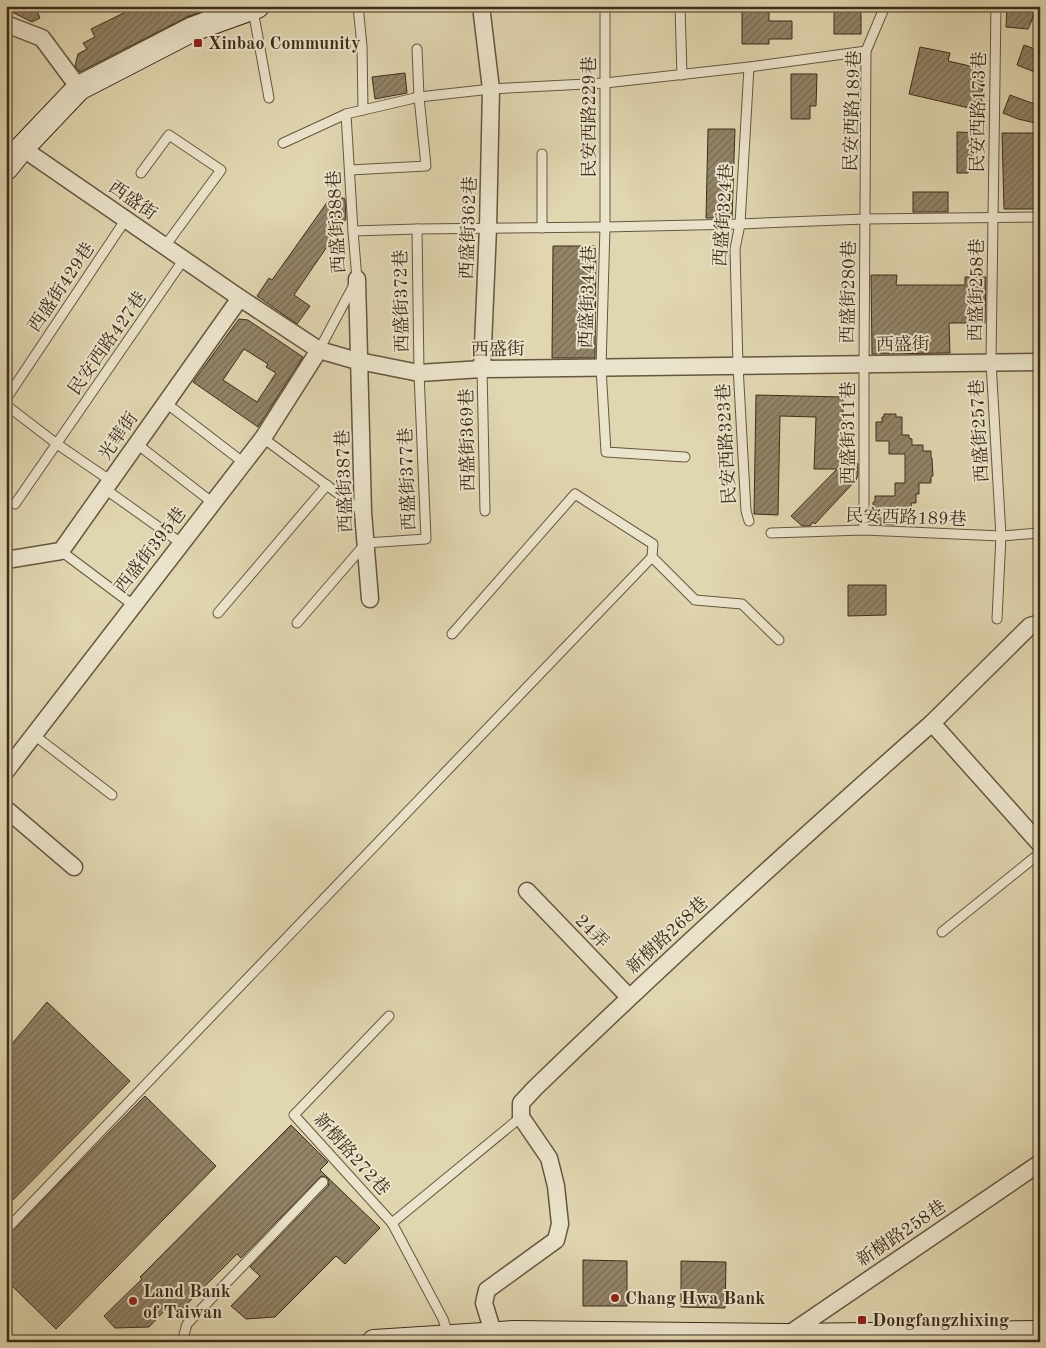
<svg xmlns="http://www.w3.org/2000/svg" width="1046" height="1348" font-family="'Old Standard TT','Noto Serif TC',serif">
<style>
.building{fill:url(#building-hatch);stroke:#3d2c1a;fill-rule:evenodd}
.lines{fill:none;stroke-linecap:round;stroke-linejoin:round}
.lane-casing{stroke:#665640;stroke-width:11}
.street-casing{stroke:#665640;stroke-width:19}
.secondary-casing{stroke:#3d2c1a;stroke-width:26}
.lane{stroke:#ebe4cc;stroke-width:9}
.street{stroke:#ebe4cc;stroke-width:16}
.secondary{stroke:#ebe4cc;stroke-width:24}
.poi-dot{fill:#8f2418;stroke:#ebe4cc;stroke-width:2}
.labels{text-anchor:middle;stroke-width:4;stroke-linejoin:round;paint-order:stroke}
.poi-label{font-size:18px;font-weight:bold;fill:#3d2c1a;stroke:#ebe4cc;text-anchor:start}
.street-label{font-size:18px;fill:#3d2c1a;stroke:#ebe4cc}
</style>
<defs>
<pattern id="building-hatch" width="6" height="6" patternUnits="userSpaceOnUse" patternTransform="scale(1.25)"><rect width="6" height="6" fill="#928468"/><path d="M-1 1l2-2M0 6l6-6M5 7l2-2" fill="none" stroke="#786c55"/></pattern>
</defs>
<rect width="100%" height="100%" fill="#e0d6b0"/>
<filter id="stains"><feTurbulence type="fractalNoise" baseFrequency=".004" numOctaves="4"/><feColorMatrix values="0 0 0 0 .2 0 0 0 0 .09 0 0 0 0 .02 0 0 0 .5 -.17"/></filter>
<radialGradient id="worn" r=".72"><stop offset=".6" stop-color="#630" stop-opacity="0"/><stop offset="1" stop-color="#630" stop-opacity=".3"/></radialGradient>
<g class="building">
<polygon points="6,6 35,6 40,18 32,22 6,9"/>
<polygon points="138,6 216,6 187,17 80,72 75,66 78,54 87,49 83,43 95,37 91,29"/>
<polygon points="742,6 769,6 769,21 792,21 792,39 769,39 769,44 742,44"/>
<rect x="834" y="6" width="27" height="28"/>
<polygon points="1007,6 1038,6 1028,29 1006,27"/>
<polygon points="1024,45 1040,51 1040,74 1017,65"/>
<polygon points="920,47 950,53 948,61 983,69 982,111 909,94"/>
<polygon points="405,73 407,93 375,99 372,77"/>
<polygon points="791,74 817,74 816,106 810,106 810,119 791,119"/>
<polygon points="1010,95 1040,106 1040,124 1018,119 1003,113"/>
<polygon points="708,129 735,129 732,218 706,218"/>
<polygon points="957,132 978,133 968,173 957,173"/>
<polygon points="1002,133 1036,133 1037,209 1004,209"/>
<rect x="913" y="192" width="35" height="20"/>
<polygon points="333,194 345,199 346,219 294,295 310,306 297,324 257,296 269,278 272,280"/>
<polygon points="553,246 596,246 595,358 552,358"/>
<polygon points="871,275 897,275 896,285 965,285 965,277 986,277 985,323 949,323 950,353 872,354"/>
<path d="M239 319 248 320 303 357 258 427 193 382ZM244 349 268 364 266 367 276 373 257 402 223 380Z"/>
<polygon points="756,395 843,397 843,421 847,421 846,454 858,464 858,475 856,480 815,524 813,522 810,526 802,526 791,516 837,469 814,469 816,417 780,416 778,515 754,514"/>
<polygon points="884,414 896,414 896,417 902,417 902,435 909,435 909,438 912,439 912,445 923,445 923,451 931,451 931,457 932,458 933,476 931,476 931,483 919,483 919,494 916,494 916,503 911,503 912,513 898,515 898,525 875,524 875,517 873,516 873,502 875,502 875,496 895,496 895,483 905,483 905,454 889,454 889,441 876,441 876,422 882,422 882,417 884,417"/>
<polygon points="848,585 886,585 886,615 848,616"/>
<polygon points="47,1002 130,1081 6,1207 6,1051"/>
<polygon points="145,1096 216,1166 56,1329 6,1280 6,1237"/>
<polygon points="291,1125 328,1162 320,1170 380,1228 345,1264 336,1256 275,1317 246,1319 231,1306 260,1276 250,1267 328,1186 329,1183 328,1178 321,1176 241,1258 237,1254 177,1314 169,1306 149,1327 115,1328 104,1316 142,1279 140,1277"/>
<polygon points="583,1260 627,1261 627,1306 583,1306"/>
<polygon points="681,1261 726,1262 725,1308 681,1307"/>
</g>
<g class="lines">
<defs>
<g id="lane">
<polyline points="358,6 362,46 363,110"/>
<polyline points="605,6 605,227 601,368 606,452 685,457"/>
<polyline points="680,6 682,75"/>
<polyline points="996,6 991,362 1001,536 997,619"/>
<polyline points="253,10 269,98"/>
<polyline points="283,143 346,114 419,97 491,89 605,83 749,67 866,51"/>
<polyline points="542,154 542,228"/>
<polyline points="350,170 426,166 419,97 417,49"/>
<polyline points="141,173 169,135 221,170 165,246"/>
<polyline points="353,231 417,229 605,227 740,224 865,219 1040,217"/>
<polyline points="319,350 357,279 353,231 346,114"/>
<polyline points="482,369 485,511"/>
<polyline points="6,399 126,219"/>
<polyline points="166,403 244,463"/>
<polyline points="6,405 57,444 111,481"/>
<polyline points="263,438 363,512"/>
<polyline points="137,444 213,503"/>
<polyline points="105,489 181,543"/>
<polyline points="15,504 184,259"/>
<polyline points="749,521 746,511 738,366 735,249 740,224 749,67"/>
<polyline points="864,530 864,365 866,51 885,6"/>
<polyline points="771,533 864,530 1001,536 1040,533"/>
<polyline points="61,551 133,605"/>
<polyline points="218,613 327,485"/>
<polyline points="297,623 366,543 426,539 419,373 417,229"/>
<polyline points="452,634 575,494 653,544 652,557 695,600 742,604 779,640"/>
<polyline points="34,735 112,795"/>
<polyline points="942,932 1040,853"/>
<polyline points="389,1016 294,1115 392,1223 443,1319 449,1337"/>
<polyline points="392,1223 521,1117"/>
<polyline points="6,1230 652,557"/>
<polyline points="182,1342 187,1324 323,1182"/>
</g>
<g id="street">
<polyline points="481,6 491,89 488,228 482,369"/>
<polyline points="6,24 42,38 79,88"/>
<polyline points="22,148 240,298 319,350 354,360 419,373 482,369 1040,362"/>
<polyline points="357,279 363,512 370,599"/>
<polyline points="6,560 61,551 240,298"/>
<polyline points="932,723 1030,626 1040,623"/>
<polyline points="6,771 263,438 319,350"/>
<polyline points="6,809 74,867"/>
<polyline points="527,891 629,997"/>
<polyline points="786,1336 1040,1163"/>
<path d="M496 1342 484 1303 487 1290 556 1240 560 1224 556 1186 549 1158 521 1117V1103L535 1088C664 963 797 842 932 723L1040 844"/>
</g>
<g id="secondary">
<polyline points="6,168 22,148 79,88 193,29 257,6"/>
<polyline points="374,1342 514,1333 786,1336 1040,1333"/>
</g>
</defs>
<use href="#lane" class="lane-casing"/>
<use href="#street" class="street-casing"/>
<use href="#secondary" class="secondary-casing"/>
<use href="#lane" class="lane"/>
<use href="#street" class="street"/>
<use href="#secondary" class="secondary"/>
</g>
<g class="poi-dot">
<rect x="193" y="38" width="10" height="10" rx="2.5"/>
<circle cx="615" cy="1298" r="5"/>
<circle cx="133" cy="1301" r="5"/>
<rect x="857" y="1315" width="10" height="10" rx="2.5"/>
</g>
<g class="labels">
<g class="poi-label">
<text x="208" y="49">Xinbao Community</text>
<text x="143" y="1297">Land Bank<tspan x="143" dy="21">of Taiwan</tspan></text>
<text x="625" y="1304">Chang Hwa Bank</text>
<text x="872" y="1326">Dongfangzhixing</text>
</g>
<g class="street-label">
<text transform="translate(852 111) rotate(-88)" y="6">民安西路189巷</text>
<text transform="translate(978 112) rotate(-89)" y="6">民安西路173巷</text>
<text transform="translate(589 117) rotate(-90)" y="6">民安西路229巷</text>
<text transform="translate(133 200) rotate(35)" y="6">西盛街</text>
<text transform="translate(723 215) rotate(-86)" y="6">西盛街324巷</text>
<text transform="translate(336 222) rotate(-93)" y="6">西盛街388巷</text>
<text transform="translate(468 228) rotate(-88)" y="6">西盛街362巷</text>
<text transform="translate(61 287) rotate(-56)" y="6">西盛街429巷</text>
<text transform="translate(976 290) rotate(-89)" y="6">西盛街258巷</text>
<text transform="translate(848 292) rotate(-89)" y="6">西盛街280巷</text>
<text transform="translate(587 297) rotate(-88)" y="6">西盛街344巷</text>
<text transform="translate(401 301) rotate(-91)" y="6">西盛街372巷</text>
<text transform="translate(107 343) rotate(-55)" y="6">民安西路427巷</text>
<text transform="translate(903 344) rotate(-1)" y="6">西盛街</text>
<text transform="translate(498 349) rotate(-1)" y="6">西盛街</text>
<text transform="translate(979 431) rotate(-93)" y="6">西盛街257巷</text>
<text transform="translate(848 433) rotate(-90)" y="6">西盛街311巷</text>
<text transform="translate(118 436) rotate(-55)" y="6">光華街</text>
<text transform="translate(467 440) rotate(-91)" y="6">西盛街369巷</text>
<text transform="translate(726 444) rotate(-93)" y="6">民安西路323巷</text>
<text transform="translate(407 479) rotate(-92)" y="6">西盛街377巷</text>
<text transform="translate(344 481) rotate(-92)" y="6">西盛街387巷</text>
<text transform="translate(906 517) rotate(2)" y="6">民安西路189巷</text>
<text transform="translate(150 550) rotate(-52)" y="6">西盛街395巷</text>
<text transform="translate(592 931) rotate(46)" y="6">24弄</text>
<text transform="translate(667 935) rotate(-43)" y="6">新樹路268巷</text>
<text transform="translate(352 1154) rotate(48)" y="6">新樹路272巷</text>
<text transform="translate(901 1233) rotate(-34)" y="6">新樹路258巷</text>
</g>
</g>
<rect width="1046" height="1348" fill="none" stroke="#e0d6b0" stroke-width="25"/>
<rect x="8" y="8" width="1031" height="1333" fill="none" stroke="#3d2c1a" stroke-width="2.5"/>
<rect x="12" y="12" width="1021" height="1323" fill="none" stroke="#3d2c1a"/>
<rect width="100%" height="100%" filter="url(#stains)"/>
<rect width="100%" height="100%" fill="url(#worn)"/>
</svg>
